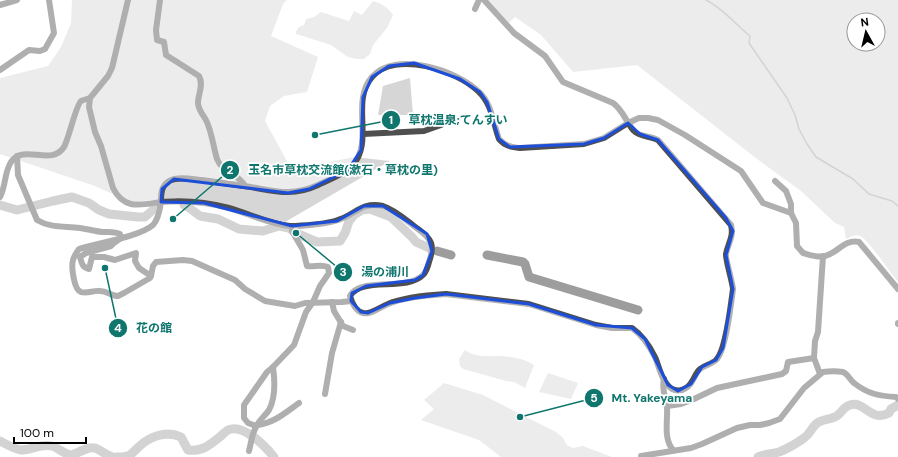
<svg xmlns="http://www.w3.org/2000/svg" width="898" height="457" font-family="'DM Sans','Noto Sans JP',sans-serif">
<style>
.green{fill:#d6d6d6;fill-rule:evenodd}
.lines{fill:none;stroke-linecap:round;stroke-linejoin:round}
.stream{stroke:#9d9d9d;stroke-width:1.5}
.river{stroke:#9d9d9d;stroke-width:9}
.minor{stroke:#4f4f4f;stroke-width:6}
.marked{fill:none;stroke:#1d4ed8;stroke-width:3;stroke-linejoin:round}
.leader{fill:none;stroke:#0f766e;stroke-width:1.5}
.callout-dot{fill:#0f766e;stroke:#fff;stroke-width:1.5}
.mark-label{font-size:12px;text-anchor:middle;font-weight:bold;fill:#fff}
.callout-label{font-size:12px;text-anchor:middle;font-weight:bold;fill:#0f766e;stroke:#fff;stroke-width:3.5;stroke-linejoin:round;paint-order:stroke}
</style>
<rect width="100%" height="100%" fill="#fff"/>
<g class="green">
<polygon points="72,0 287,0 283,4 271,36 318,57 307,92 284,96 270,106 265,121 288,163 300,168 354,157 390,161 285,222 174,198 134,202 129,201 92,185 0,154 0,78 48,66 61,47 71,23"/>
<path d="M488 0H898V282C890 273 869 240 860 236 856 234 850 237 846 239L844 227 835 223 801 191 757 159 637 65 573 72 541 35 515 17 508 24 494 9ZM854 20H878V44H854Z"/>
<path d="M373 1C381 3 389 8 393 15L387 28 373 45 370 54 364 59H356L348 57 331 45 296 34C296 29 299 26 304 25L306 19 314 17 321 12 349 21 354 11 362 15Z"/>
<polygon points="410,78 413,115 378,115 383,86"/>
<path d="M465 350C478 360 495 354 510 357 519 358 526 360 534 365L525 388 514 382 506 381 463 369 460 366 459 359Z"/>
<polygon points="548,373 578,383 571,399 539,392"/>
<polygon points="444,383 483,395 556,432 563,438 567,445 573,448 583,446 612,457 501,457 479,440 421,420 434,409 424,400"/>
</g>
<g class="lines">
<path class="stream" d="M706 0C723 8 735 24 750 36L749 43 787 98 795 115 799 129 807 144 816 157 853 179 869 194 892 201 898 206"/>
<g class="river">
<polyline points="0,205 17,210 53,201 72,197 89,203 99,210 109,214 138,217 145,217 155,208"/>
<polyline points="184,205 188,207 200,216 218,219 239,229 263,231 279,226 289,228 296,233 317,242 340,241 345,233 349,221 354,215 362,210 370,209 391,217 412,237 416,242 429,248"/>
<polyline points="437,251 451,255"/>
<polyline points="487,255 523,262 525,264 529,277 638,310"/>
<path d="M0 441C6 444 14 449 21 450 32 450 41 443 52 446 59 448 65 455 72 455 78 453 89 446 95 448 101 450 105 455 113 457"/>
<path d="M117 457C121 457 126 457 130 455 134 452 138 447 142 444 153 435 168 431 181 437L188 450C202 452 210 445 221 436 223 434 226 431 228 430 243 423 265 446 274 457"/>
<path d="M758 457C766 454 772 454 779 452 787 449 797 443 804 438 809 435 811 429 816 424 821 419 832 420 838 415 843 411 843 407 850 405 865 400 870 423 889 413L891 409 898 405"/>
</g>
<g class="minor">
<path d="M128 0 112 68 108 76 90 98 89 107 95 132 101 146 113 188C124 210 140 205 161 202 161 194 161 186 169 181 178 176 192 179 202 180 216 182 230 184 244 186 272 190 290 198 318 185 329 180 343 175 352 166 375 142 350 102 372 77 395 50 457 70 479 92 492 104 493 123 499 139 505 146 511 147 520 148L584 144 604 138 628 123 639 118H648L658 120 685 135 741 171 763 203 791 213"/>
<path d="M160 0 156 30 157 40 164 42 166 55 199 76C204 85 198 94 198 103 198 109 203 115 206 120 212 132 213 146 217 159 223 174 237 172 245 186"/>
<polyline points="0,5 17,0"/>
<polyline points="475,9 479,0"/>
<polyline points="0,70 29,50 40,51 45,49 54,33 49,0"/>
<polyline points="363,134 424,131 441,125"/>
<path d="M17 156 18 175 37 220C50 228 65 226 80 228 87 229 94 231 102 232 108 232 115 231 120 234L121 238 114 243 111 246 86 253 80 257C82 264 82 267 89 269L92 257H104L115 260 136 253 135 261 139 268 151 276 153 266 156 262 183 260 192 261 235 280 245 289 265 301 295 306 305 303 342 302 351 301"/>
<path d="M775 181 786 191 791 204V213L796 223 797 246 803 253C810 255 818 258 825 256 838 253 844 239 859 242L898 289"/>
<path d="M0 197C6 186 4 173 11 162 24 143 51 167 64 147 69 138 76 105 81 101 83 100 87 99 90 98"/>
<path d="M151 276 150 278 124 293 118 296C112 296 107 291 100 291 94 290 87 294 81 292 74 290 71 267 73 260 74 256 77 252 79 249 98 243 139 237 153 225 158 220 160 209 161 202 183 200 207 202 229 208 250 214 269 224 290 226 301 226 328 224 338 220 355 215 362 201 383 206 396 210 407 221 418 229 432 239 435 245 429 262 428 266 426 272 423 275 406 292 361 276 350 296 352 303 355 311 363 313 371 315 380 307 388 304 404 297 429 295 446 294L529 304 596 325 612 328H632C642 335 649 345 655 357 659 366 662 383 672 389 676 391 682 391 686 388 694 383 694 374 700 369 705 365 712 364 716 360 726 351 731 303 733 289 732 280 725 258 726 254 728 243 734 237 731 225L658 140C651 136 640 137 634 131 626 122 623 110 613 103L563 82 545 56 514 33 484 0"/>
<polyline points="332,302 334,311 343,326 353,330"/>
<polyline points="898,323 898,324"/>
<polyline points="820,374 814,358 815,341 818,332 823,256"/>
<path d="M664 379C661 389 666 397 667 407 668 421 663 438 673 450"/>
<polyline points="325,394 332,353 341,322"/>
<polyline points="667,406 681,404 694,399 717,388 782,374 786,371 788,362 814,358"/>
<path d="M257 425C274 423 285 413 299 403"/>
<polyline points="256,426 248,423 244,418 244,405 267,372 273,367"/>
<path d="M249 451C251 443 252 434 256 427 259 420 265 416 269 410 276 397 275 381 273 367L294 345 306 312 313 302 320 286 329 273 328 267C321 264 314 267 307 266L303 250 292 231V226"/>
<path d="M641 456 691 448 702 444 737 428 750 425H760L769 423 780 419 804 388 823 372C830 371 837 371 843 372 848 374 850 380 854 383 868 394 879 396 896 397L898 399"/>
</g>
</g>
<path d="M0 0H898V457H0ZM414 63 460 79 480 92 487 102 499 139 510 147 584 144 604 138 628 123 640 134 658 140 726 218 733 231 726 255 733 289 723 348 716 360 702 367 691 384 678 391 668 385 645 339 632 328 596 325 529 304 446 294 415 298 390 303 368 313 361 312 351 301 352 293 366 286 415 280 423 275 432 251 427 234 383 206H364L337 221 292 226 204 203 161 202 162 189 174 179 288 193 309 189 348 170 361 150 363 97 372 77 389 66Z" fill="#fff" fill-opacity=".55" fill-rule="evenodd"/>
<path class="marked" d="M414 63 460 79 480 92 487 102 499 139 510 147 584 144 604 138 628 123 640 134 658 140 726 218 733 231 726 255 733 289 723 348 716 360 702 367 691 384 678 391 668 385 645 339 632 328 596 325 529 304 446 294 415 298 390 303 368 313 361 312 351 301 352 293 366 286 415 280 423 275 432 251 427 234 383 206H364L337 221 292 226 204 203 161 202 162 189 174 179 288 193 309 189 348 170 361 150 363 97 372 77 389 66Z"/>
<path class="leader" d="M315 135L391 120M173 219L230 170M296 233L343 272M105 268L118 328M520 417L594 398"/>
<g class="callout-dot">
<circle cx="315" cy="135" r="4"/>
<circle cx="173" cy="219" r="4"/>
<circle cx="296" cy="233" r="4"/>
<circle cx="105" cy="268" r="4"/>
<circle cx="520" cy="417" r="4"/>
<circle cx="391" cy="120" r="10"/>
<circle cx="230" cy="170" r="10"/>
<circle cx="343" cy="272" r="10"/>
<circle cx="118" cy="328" r="10"/>
<circle cx="594" cy="398" r="10"/>
</g>
<g class="mark-label">
<text x="391" y="124">1</text>
<text x="230" y="174">2</text>
<text x="343" y="276">3</text>
<text x="118" y="332">4</text>
<text x="594" y="402">5</text>
</g>
<g class="callout-label">
<text x="458" y="124">草枕温泉;てんすい</text>
<text x="343" y="174">玉名市草枕交流館(漱石・草枕の里)</text>
<text x="385" y="276">湯の浦川</text>
<text x="154" y="332">花の館</text>
<text x="652" y="402">Mt. Yakeyama</text>
</g>
<g transform="translate(866 32) rotate(352)"><circle r="19" fill="#ffffff" stroke="#999999"/>
<path d="M0-3L7 15L0 10L-7 15Z" fill="#000000"/>
<text y="-6" font-size="11" font-weight="bold" text-anchor="middle" fill="#000000">N</text>
</g>
<path d="M14 437v6h72v-6" fill="none" stroke="#000000" stroke-width="2"/>
<text x="20" y="437" font-size="12" fill="#000000" stroke="#ffffff" stroke-width="3" paint-order="stroke">100 m</text>
</svg>
